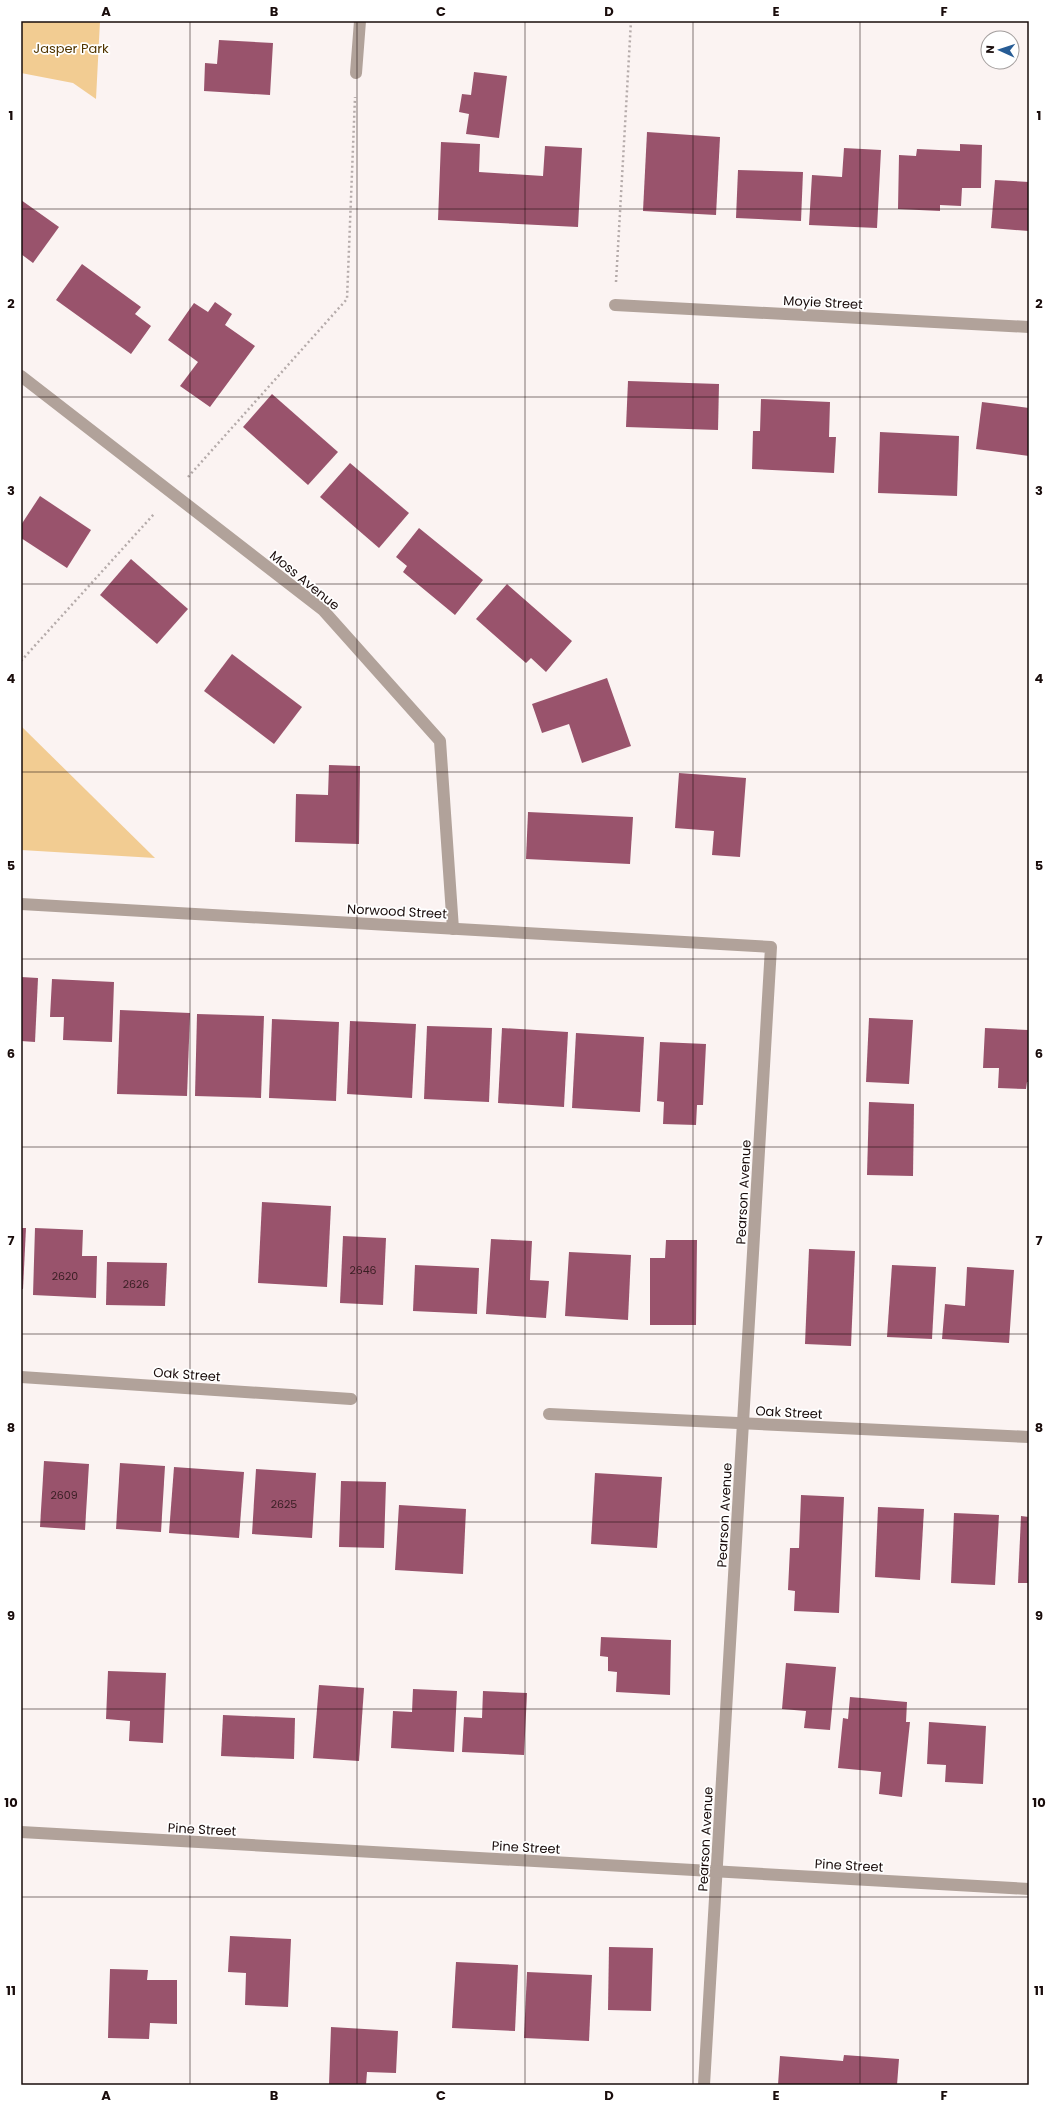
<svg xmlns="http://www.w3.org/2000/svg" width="1050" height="2106" font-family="Poppins,sans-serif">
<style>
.green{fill:#f2cc92}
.building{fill:#99536c}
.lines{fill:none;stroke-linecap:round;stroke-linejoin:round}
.path{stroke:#b5abaa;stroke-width:2.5;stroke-dasharray:2 3;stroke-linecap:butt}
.street{stroke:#b1a29a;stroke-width:12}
.grid{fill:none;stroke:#190c0b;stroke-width:1;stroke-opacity:0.55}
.labels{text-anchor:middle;stroke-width:3.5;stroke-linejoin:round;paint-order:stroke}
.number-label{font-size:11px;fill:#391e23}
.park-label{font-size:13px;fill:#523600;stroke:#fff}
.street-label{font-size:13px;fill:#190c0b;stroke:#fff}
.neatline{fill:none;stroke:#190c0b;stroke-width:1.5}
.grid-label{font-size:13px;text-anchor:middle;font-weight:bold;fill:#190c0b}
</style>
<rect width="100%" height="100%" fill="#fbf3f2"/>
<g class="green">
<polygon points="21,21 100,21 96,99 73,83 21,73"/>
<polygon points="21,726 155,858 21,850"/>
</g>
<g class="building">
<polygon points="219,40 273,43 270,95 204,91 205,63 217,64"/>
<polygon points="474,72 507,76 499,138 466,134 469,114 459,112 462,94 471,95"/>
<polygon points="647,132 720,137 716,215 643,211"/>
<polygon points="441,142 480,144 479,172 543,176 545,146 582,148 578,227 438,220"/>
<polygon points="960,144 982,145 981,188 962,188 961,206 940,205 940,211 898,209 899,155 916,156 917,149 960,151"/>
<polygon points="844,148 881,150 877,228 809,225 812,175 842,177"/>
<polygon points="738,170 803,172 801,221 736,218"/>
<polygon points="995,180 1029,182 1029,231 991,228"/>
<polygon points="21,200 59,227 33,263 21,254"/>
<polygon points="82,264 141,307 135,314 151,326 131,354 56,300"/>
<polygon points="215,302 232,314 225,325 255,346 210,407 180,386 198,362 168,340 194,303 208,312"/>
<polygon points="628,381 719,384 718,430 626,427"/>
<polygon points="272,394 338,452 308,485 243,427"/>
<polygon points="761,399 830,402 829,437 836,437 834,473 752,469 753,431 760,431"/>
<polygon points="982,402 1029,408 1029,456 976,449"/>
<polygon points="880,432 959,436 957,496 878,493"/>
<polygon points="350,463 409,513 379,548 320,497"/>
<polygon points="40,496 91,530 67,568 21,538 21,525"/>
<polygon points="419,528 483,580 455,615 403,572 407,566 396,557"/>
<polygon points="131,559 188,609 157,644 100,595"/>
<polygon points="507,584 572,641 546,672 531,658 526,663 476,619"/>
<polygon points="232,654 302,707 274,744 204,691"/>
<polygon points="607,678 631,746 582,763 569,724 542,733 532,704"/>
<polygon points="329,765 360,766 359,844 295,842 296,794 328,795"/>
<polygon points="679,773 746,778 740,857 712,855 714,831 675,828"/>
<polygon points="528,812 633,817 630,864 526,859"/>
<polygon points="21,977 38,978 35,1042 21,1041"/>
<polygon points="52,979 114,982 112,1042 63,1040 64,1017 50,1017"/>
<polygon points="120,1010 190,1013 187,1096 117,1094"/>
<polygon points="197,1014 264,1016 261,1098 195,1096"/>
<polygon points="869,1018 913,1020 909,1084 866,1082"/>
<polygon points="272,1019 339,1022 336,1101 269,1098"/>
<polygon points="350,1021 416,1024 412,1098 347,1094"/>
<polygon points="427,1026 492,1028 489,1102 424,1099"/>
<polygon points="502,1028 568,1032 564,1107 498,1103"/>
<polygon points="985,1028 1028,1030 1029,1082 1027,1082 1026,1089 998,1088 999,1068 983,1068"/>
<polygon points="576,1033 644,1037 640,1112 572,1108"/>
<polygon points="660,1042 706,1044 703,1105 697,1105 696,1125 663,1124 664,1102 657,1101"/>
<polygon points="869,1102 914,1104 913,1176 867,1175"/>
<polygon points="262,1202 331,1206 327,1287 258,1283"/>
<polygon points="21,1228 26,1228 23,1289 21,1289"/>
<polygon points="35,1228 83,1230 82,1256 97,1256 96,1298 33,1295"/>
<polygon points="343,1236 386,1238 383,1305 340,1303"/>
<polygon points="491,1239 532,1241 530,1280 549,1281 546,1318 486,1314"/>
<polygon points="666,1240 697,1240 696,1325 650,1325 650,1258 665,1258"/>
<polygon points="809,1249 855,1251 851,1346 805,1344"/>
<polygon points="569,1252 631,1255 628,1320 565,1316"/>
<polygon points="107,1262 167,1263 165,1306 106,1305"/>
<polygon points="415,1265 479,1268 477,1314 413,1311"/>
<polygon points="892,1265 936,1267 932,1339 887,1337"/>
<polygon points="967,1267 1014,1270 1009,1343 942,1339 945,1304 965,1306"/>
<polygon points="44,1461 89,1464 85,1530 40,1527"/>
<polygon points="120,1463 165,1466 161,1532 116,1529"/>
<polygon points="174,1467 244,1472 239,1538 169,1533"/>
<polygon points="256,1469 316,1473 312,1538 252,1534"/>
<polygon points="595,1473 662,1477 657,1548 591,1544"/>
<polygon points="341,1481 386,1482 384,1548 339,1547"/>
<polygon points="801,1495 844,1497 839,1613 794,1611 795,1591 788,1590 790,1548 799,1548"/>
<polygon points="399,1505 466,1509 463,1574 395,1570"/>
<polygon points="878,1507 924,1509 920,1580 875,1577"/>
<polygon points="954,1513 999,1515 995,1585 951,1583"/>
<polygon points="1021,1516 1029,1517 1029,1583 1018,1583"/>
<polygon points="601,1637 671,1640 670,1695 616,1692 617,1672 608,1671 608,1657 600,1656"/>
<polygon points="786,1663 836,1667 830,1730 804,1728 806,1711 782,1709"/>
<polygon points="108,1671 166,1673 163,1743 129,1741 130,1721 106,1719"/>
<polygon points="319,1685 364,1688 359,1761 313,1758"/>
<polygon points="413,1689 457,1691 454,1752 391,1748 393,1711 412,1712"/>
<polygon points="483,1691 527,1693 524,1755 462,1752 464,1717 482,1718"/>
<polygon points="850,1697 907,1702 906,1722 910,1722 902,1797 879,1794 881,1772 838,1768 843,1718 848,1719"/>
<polygon points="223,1715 295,1718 294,1759 221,1756"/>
<polygon points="929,1722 986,1726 983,1784 945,1782 946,1765 927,1764"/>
<polygon points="230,1936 291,1939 288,2007 245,2005 246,1973 228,1972"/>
<polygon points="609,1947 653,1948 651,2011 608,2010"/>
<polygon points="456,1962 518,1965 515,2031 452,2028"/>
<polygon points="110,1969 148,1970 147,1980 177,1980 177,2024 150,2023 149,2039 108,2038"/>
<polygon points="527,1972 592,1975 589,2041 524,2038"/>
<polygon points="331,2027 398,2031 396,2073 367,2072 366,2085 329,2085"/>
<polygon points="844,2055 899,2059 897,2085 778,2085 780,2056 843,2061"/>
</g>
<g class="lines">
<g class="path">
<polyline points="616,282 631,21"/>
<polyline points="188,477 347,299 355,97"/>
<polyline points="21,661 154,514"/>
</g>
<g class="street">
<polyline points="356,73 360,21"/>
<polyline points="615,305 1029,327"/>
<polyline points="21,376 323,610 440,741 453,929"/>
<polyline points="21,904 771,947 704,2085"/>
<polyline points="21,1377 351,1399"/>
<polyline points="549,1414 1029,1437"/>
<polyline points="21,1832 1029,1889"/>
</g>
</g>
<path class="grid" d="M190 21V2085M357 21V2085M525 21V2085M693 21V2085M860 21V2085M21 209H1029M21 397H1029M21 584H1029M21 772H1029M21 959H1029M21 1147H1029M21 1334H1029M21 1522H1029M21 1709H1029M21 1897H1029"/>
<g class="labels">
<g class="number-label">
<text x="363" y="1274">2646</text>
<text x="65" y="1280">2620</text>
<text x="136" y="1288">2626</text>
<text x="64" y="1499">2609</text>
<text x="284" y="1508">2625</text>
</g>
<g class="park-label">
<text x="71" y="53">Jasper Park</text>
</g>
<g class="street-label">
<text transform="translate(823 302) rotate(3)" y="5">Moyie Street</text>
<text transform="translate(305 580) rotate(39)" y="5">Moss Avenue</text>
<text transform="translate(397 911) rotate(3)" y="5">Norwood Street</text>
<text transform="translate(743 1192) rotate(-87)" y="5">Pearson Avenue</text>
<text transform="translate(187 1374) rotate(4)" y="5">Oak Street</text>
<text transform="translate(789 1412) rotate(3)" y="5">Oak Street</text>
<text transform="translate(724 1515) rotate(-87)" y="5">Pearson Avenue</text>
<text transform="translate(202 1829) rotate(3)" y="5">Pine Street</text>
<text transform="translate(705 1839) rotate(-87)" y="5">Pearson Avenue</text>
<text transform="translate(526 1847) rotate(3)" y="5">Pine Street</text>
<text transform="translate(849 1865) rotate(3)" y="5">Pine Street</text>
</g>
</g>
<rect width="1050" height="2106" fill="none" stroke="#ffffff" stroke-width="44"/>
<g transform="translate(1000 50) rotate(273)"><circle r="19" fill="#ffffff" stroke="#a39e9d"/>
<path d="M0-3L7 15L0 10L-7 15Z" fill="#275c95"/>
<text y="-6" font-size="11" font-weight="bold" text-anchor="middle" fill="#190c0b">N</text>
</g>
<rect x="22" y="22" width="1006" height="2062" class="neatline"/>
<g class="grid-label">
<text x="106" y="16">A</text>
<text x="274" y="16">B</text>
<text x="441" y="16">C</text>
<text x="609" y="16">D</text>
<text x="776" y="16">E</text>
<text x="944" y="16">F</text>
<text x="11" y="120">1</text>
<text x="1039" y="120">1</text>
<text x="11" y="308">2</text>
<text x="1039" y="308">2</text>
<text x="11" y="495">3</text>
<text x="1039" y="495">3</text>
<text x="11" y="683">4</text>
<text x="1039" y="683">4</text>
<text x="11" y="870">5</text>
<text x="1039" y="870">5</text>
<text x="11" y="1058">6</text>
<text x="1039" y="1058">6</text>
<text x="11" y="1245">7</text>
<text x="1039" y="1245">7</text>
<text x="11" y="1432">8</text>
<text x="1039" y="1432">8</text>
<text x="11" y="1620">9</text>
<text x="1039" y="1620">9</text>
<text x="11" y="1807">10</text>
<text x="1039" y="1807">10</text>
<text x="11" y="1995">11</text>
<text x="1039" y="1995">11</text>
<text x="106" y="2100">A</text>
<text x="274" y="2100">B</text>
<text x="441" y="2100">C</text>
<text x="609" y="2100">D</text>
<text x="776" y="2100">E</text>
<text x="944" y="2100">F</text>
</g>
</svg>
